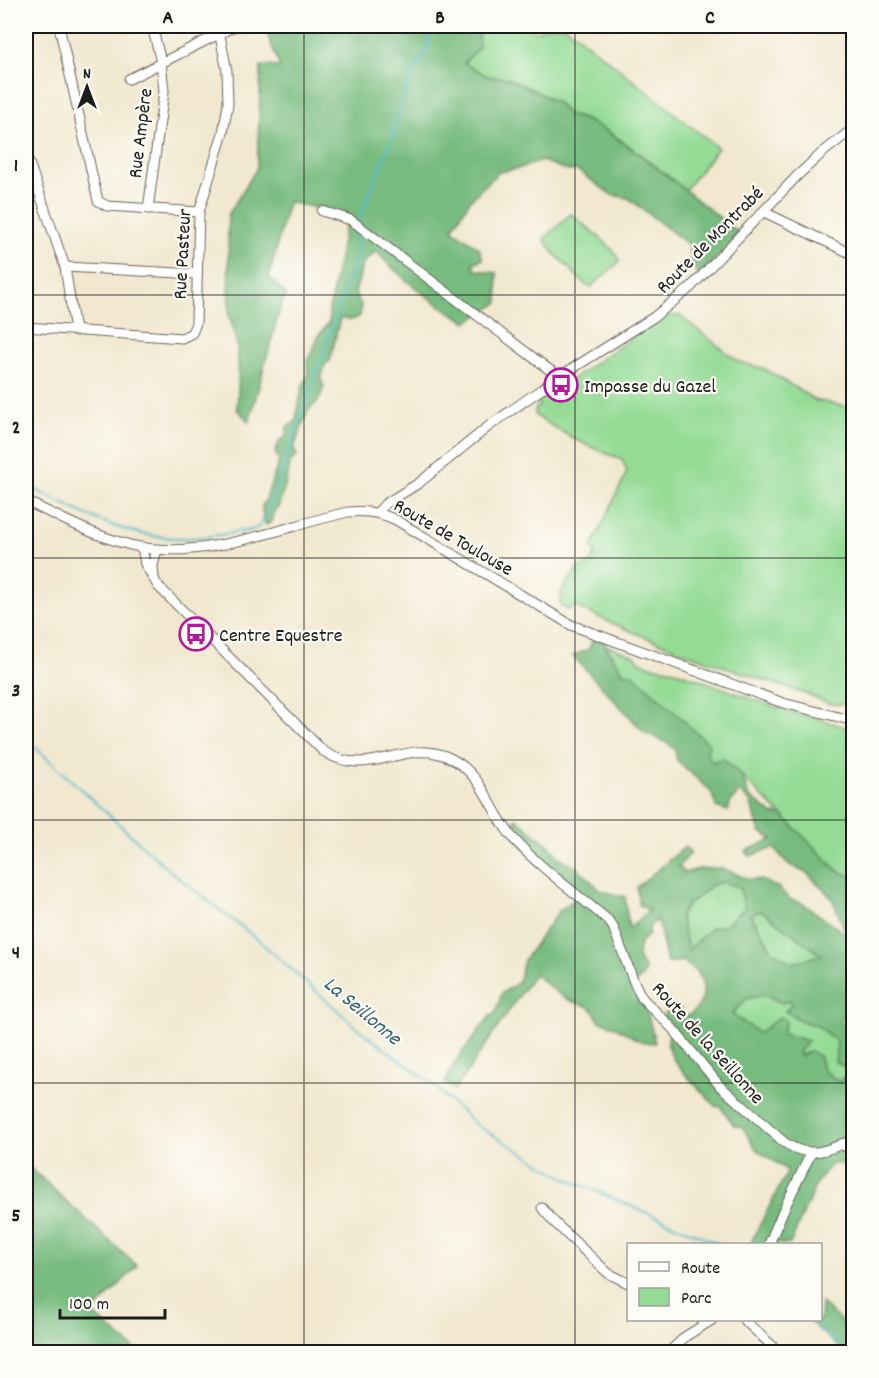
<svg xmlns="http://www.w3.org/2000/svg" width="879" height="1378" font-family="Dekko,sans-serif">
<style>
.green{fill:#94db95;stroke:#587c58;stroke-width:1.5}
.forest{fill:#77bb7e;stroke:#4a6c4d;stroke-width:1.5;fill-rule:evenodd}
.lines{fill:none;stroke-linecap:round;stroke-linejoin:round}
.stream{stroke:#4db9ca;stroke-width:2}
.minor-casing{stroke:#67635b;stroke-width:11}
.minor{stroke:#fff;stroke-width:9}
.grid{fill:none;stroke:#1c1c1c;stroke-width:1.5;stroke-opacity:0.55}
.labels{text-anchor:middle;stroke-width:4.5;stroke-linejoin:round;paint-order:stroke}
.street-label{font-size:20px;fill:#1c1c1c;stroke:#fdfcf7}
.poi-label{font-size:20px;fill:#1c1c1c;stroke:#fdfcf7;text-anchor:start}
.water-label{font-size:21px;font-style:italic;fill:#32636a;stroke:#fdfcf7}
.neatline{fill:none;stroke:#1c1c1c;stroke-width:2}
.grid-label{font-size:20px;text-anchor:middle;font-weight:bold;fill:#1c1c1c}
</style>
<rect width="100%" height="100%" fill="#fdfcf7"/>
<filter id="ink" filterUnits="userSpaceOnUse"><feTurbulence type="fractalNoise" baseFrequency=".0167" numOctaves="2"/><feDisplacementMap in="SourceGraphic" scale="12" xChannelSelector="R" yChannelSelector="G"/><feConvolveMatrix kernelMatrix="1 2 1 2 8 2 1 2 1" color-interpolation-filters="sRGB"/></filter>
<filter id="wash" filterUnits="userSpaceOnUse"><feTurbulence type="fractalNoise" baseFrequency=".008" numOctaves="4" result="noise"/><feDisplacementMap in="SourceGraphic" scale="24" xChannelSelector="R" yChannelSelector="G"/><feGaussianBlur stdDeviation="1.35" result="paint"/><feColorMatrix in="noise" values="0 0 0 0 0 0 0 0 0 0 0 0 0 0 0 0 0 1.4 0 .05"/><feComposite in="paint" operator="in"/></filter>
<g filter="url(#wash)">
<rect width="100%" height="100%" fill="#f1e8cf"/>
<g class="green">
<path d="M478 26H522L538 31 548 26H565L718 148 685 190C656 167 604 120 568 115L559 104 541 94 507 78 487 76 464 63 478 47Z"/>
<path d="M571 214C584 226 613 245 620 261L591 287 586 285 554 253 544 239Z"/>
<path d="M664 316H680L739 362 765 369 815 400 853 408V714L848 712 847 706 843 704C826 706 823 700 809 695 730 669 649 642 575 606L569 610 561 606C556 593 571 578 579 567L590 564 595 554 592 546 627 472 622 459C588 448 564 434 535 415V409L540 405 537 400 572 379Z"/>
<polygon points="605,645 636,656 638,660 651,666 670,669 769,705 853,729 853,877 837,870 723,758 714,763 623,672"/>
<path d="M724 882 741 888 745 909 738 913 727 925 711 928 688 950 680 916C690 897 700 900 711 885Z"/>
<polygon points="762,911 822,955 793,963 773,952 750,913"/>
<polygon points="766,995 782,1003 790,1000 792,1004 785,1011 802,1021 818,1026 837,1042 836,1062 850,1069 840,1082 800,1056 798,1052 808,1041 759,1033 732,1014 746,999"/>
</g>
<g class="forest">
<path d="M264 26H478L479 47 464 63 487 76 507 78 541 94 559 104 568 115C592 119 614 136 633 150 670 177 705 206 740 234L698 276 691 260 689 245 628 198 612 195 577 170 569 171 542 161 520 168 499 172 471 199 452 229 479 248 483 259 473 263 476 270 497 273 498 303 467 322C432 302 403 281 376 251L363 263 355 293 361 305 360 316 352 320 340 318 330 361 325 364 321 380 324 387 318 401 308 410 294 448 297 456 290 462C289 477 283 490 279 505 276 512 272 514 271 522L266 525 263 518 262 506 266 499 279 461 275 452 280 440 286 437 287 427 295 423 303 385 308 376 307 363 319 335 329 322V311L347 214 288 202 269 277 287 296 282 302 249 422 237 409C239 381 241 342 229 317L228 215 257 168 261 66 280 67Z"/>
<path d="M593 638 605 642 607 650 623 672 633 674 709 744 707 754 713 762 723 758 742 776 749 796 772 814 782 815 837 870 853 877V1012L839 1021 853 1029V1170L843 1164H832L817 1182 790 1244H752V1240L788 1171 756 1149 743 1128 734 1125 720 1106 716 1107C704 1091 664 1060 668 1040 668 1036 672 1030 674 1027L663 1017 667 1011 681 1009 683 1018C702 1011 709 991 698 974 694 969 687 965 683 961L667 963 658 920 650 925 648 936 641 940 637 956 645 969 643 976 631 986 647 1011 655 1043C630 1043 622 1025 599 1021 590 1001 585 1008 569 1000 557 994 545 982 534 974L455 1090 445 1083 453 1065 490 1016 495 1014 502 993 518 983 524 960 559 911 578 897 568 883 550 865 525 849 509 829 516 818 551 847 557 856 579 869 600 890 625 897 629 929 649 910 639 905 637 887 685 847 691 853 679 866 684 873 699 869 722 868 748 879 761 880 779 888 789 899 802 903 847 935 832 898 808 874 788 864 774 848 749 856 746 851 773 839 760 832 750 801 739 792 730 803 728 811 716 807 712 793 677 760 675 750 669 744 644 732 573 656 589 649ZM724 882 740 888 745 909 738 913 727 924 711 928 688 950 680 916C689 898 700 899 711 885ZM762 911 821 955 793 963 773 952 750 914ZM766 995 782 1003 790 1000 792 1004 785 1011 802 1021 818 1026 837 1042 835 1062 850 1069 840 1082 823 1070 820 1057 810 1051 800 1056 798 1052 808 1041 782 1033 786 1021 780 1017 759 1033 732 1014 746 999Z"/>
<polygon points="26,1164 137,1266 92,1313 138,1352 26,1352"/>
<polygon points="821,1303 853,1332 853,1352 844,1352 808,1320 820,1320"/>
</g>
<g class="lines">
<g class="stream">
<polyline points="360,222 360,216 389,147 407,87 430,44 429,26"/>
<path d="M26 485C95 519 144 550 225 534 234 532 249 532 257 528 260 526 263 520 266 517L358 254 359 230"/>
<polyline points="26,739 169,870 257,939 361,1031 432,1084 475,1124 563,1177 720,1244"/>
<polyline points="811,1320 843,1352"/>
</g>
</g>
</g>
<g filter="url(#ink)">
<g class="lines">
<defs>
<g id="minor">
<polyline points="59,26 98,201 107,206 199,212"/>
<polyline points="129,79 235,26"/>
<polyline points="26,154 65,267 75,331"/>
<polyline points="148,209 164,91 161,62 152,26"/>
<polyline points="322,211 351,220 559,377"/>
<polyline points="764,212 854,255"/>
<polyline points="65,267 197,274"/>
<polyline points="26,327 182,338 192,333 196,323 199,212 223,133 228,104 227,71 218,26"/>
<path d="M26 501C63 519 103 541 145 548 209 558 286 526 348 512 366 510 380 512 396 520L571 625 783 703 854 721"/>
<polyline points="378,512 385,504 419,483 489,426 559,377 654,317 690,288 797,176 822,153 854,128"/>
<path d="M142 547 145 564 158 586 323 751C370 782 405 736 450 758 485 775 490 813 514 839 539 867 578 895 608 920L613 927 634 982 642 998 673 1029 720 1086 785 1143C811 1160 828 1150 854 1139"/>
<polyline points="154,578 153,566 157,549"/>
<polyline points="841,1144 854,1152"/>
<polyline points="542,1208 554,1222 608,1273 628,1283"/>
<polyline points="769,1244 783,1211 811,1153"/>
<polyline points="744,1320 779,1352"/>
<polyline points="669,1352 686,1336 712,1320"/>
</g>
</defs>
<use href="#minor" class="minor-casing"/>
<use href="#minor" class="minor"/>
</g>
</g>
<path class="grid" d="M304 26V1352M575 26V1352M26 295H854M26 558H854M26 820H854M26 1083H854"/>
<defs>
<symbol id="bus-ring" viewBox="-11 -11 22 22"><circle r="9.5" fill="#fdfcf7" stroke="#b5179e" stroke-width="1.5"/><path d="M-5-6H5V4H4V6H2V4H-2V6H-4V4H-5ZM-3.5-4V0h7V-4ZM-3.5 1.2v1.5H-2V1.2ZM2 1.2v1.5H3.5V1.2Z" fill="#b5179e"/></symbol>
</defs>
<g fill-rule="evenodd">
<use href="#bus-ring" x="542" y="366" width="38" height="38"/>
<use href="#bus-ring" x="177" y="615" width="38" height="38"/>
</g>
<g class="labels">
<g class="street-label">
<text transform="translate(139 133) rotate(-83)" y="7">Rue Ampère</text>
<text transform="translate(709 239) rotate(-45)" y="7">Route de Montrabé</text>
<text transform="translate(181 254) rotate(-87)" y="7">Rue Pasteur</text>
<text transform="translate(454 536) rotate(30)" y="7">Route de Toulouse</text>
<text transform="translate(709 1042) rotate(48)" y="7">Route de la Seillonne</text>
</g>
<g class="poi-label">
<text x="584" y="392">Impasse du Gazel</text>
<text x="219" y="641">Centre Equestre</text>
</g>
<g class="water-label">
<text transform="translate(363 1010) rotate(40)" y="7">La Seillonne</text>
</g>
</g>
<rect width="879" height="1378" fill="none" stroke="#fdfcf7" stroke-width="66"/>
<rect x="627" y="1243" width="195" height="78" fill="#fdfcf7" stroke="#a3a29f" stroke-width="1.5"/>
<rect x="639" y="1262" width="30" height="9" fill="#ffffff" stroke="#a3a29f" stroke-width="1.5"/>
<text x="681" y="1273" font-size="18" fill="#1c1c1c">Route</text>
<rect x="639" y="1288" width="30" height="18" fill="#94db95" stroke="#a3a29f" stroke-width="1.5"/>
<text x="681" y="1303" font-size="18" fill="#1c1c1c">Parc</text>
<g transform="translate(87 87)" stroke="#fdfcf7" stroke-width="4.5" paint-order="stroke">
<path d="M0-4.5L10 22L0 15L-10 22Z" fill="#1c1c1c"/>
<text y="-9" font-size="16" font-weight="bold" text-anchor="middle" fill="#1c1c1c">N</text>
</g>
<path d="M60 1309v9h105v-9" fill="none" stroke="#1c1c1c" stroke-width="3"/>
<text x="69" y="1309" font-size="18" fill="#1c1c1c" stroke="#fdfcf7" stroke-width="4.5" paint-order="stroke">100 m</text>
<rect x="33" y="33" width="813" height="1312" class="neatline"/>
<g class="grid-label">
<text x="168" y="23">A</text>
<text x="440" y="23">B</text>
<text x="710" y="23">C</text>
<text x="16" y="171">1</text>
<text x="16" y="433">2</text>
<text x="16" y="696">3</text>
<text x="16" y="958">4</text>
<text x="16" y="1221">5</text>
</g>
</svg>
